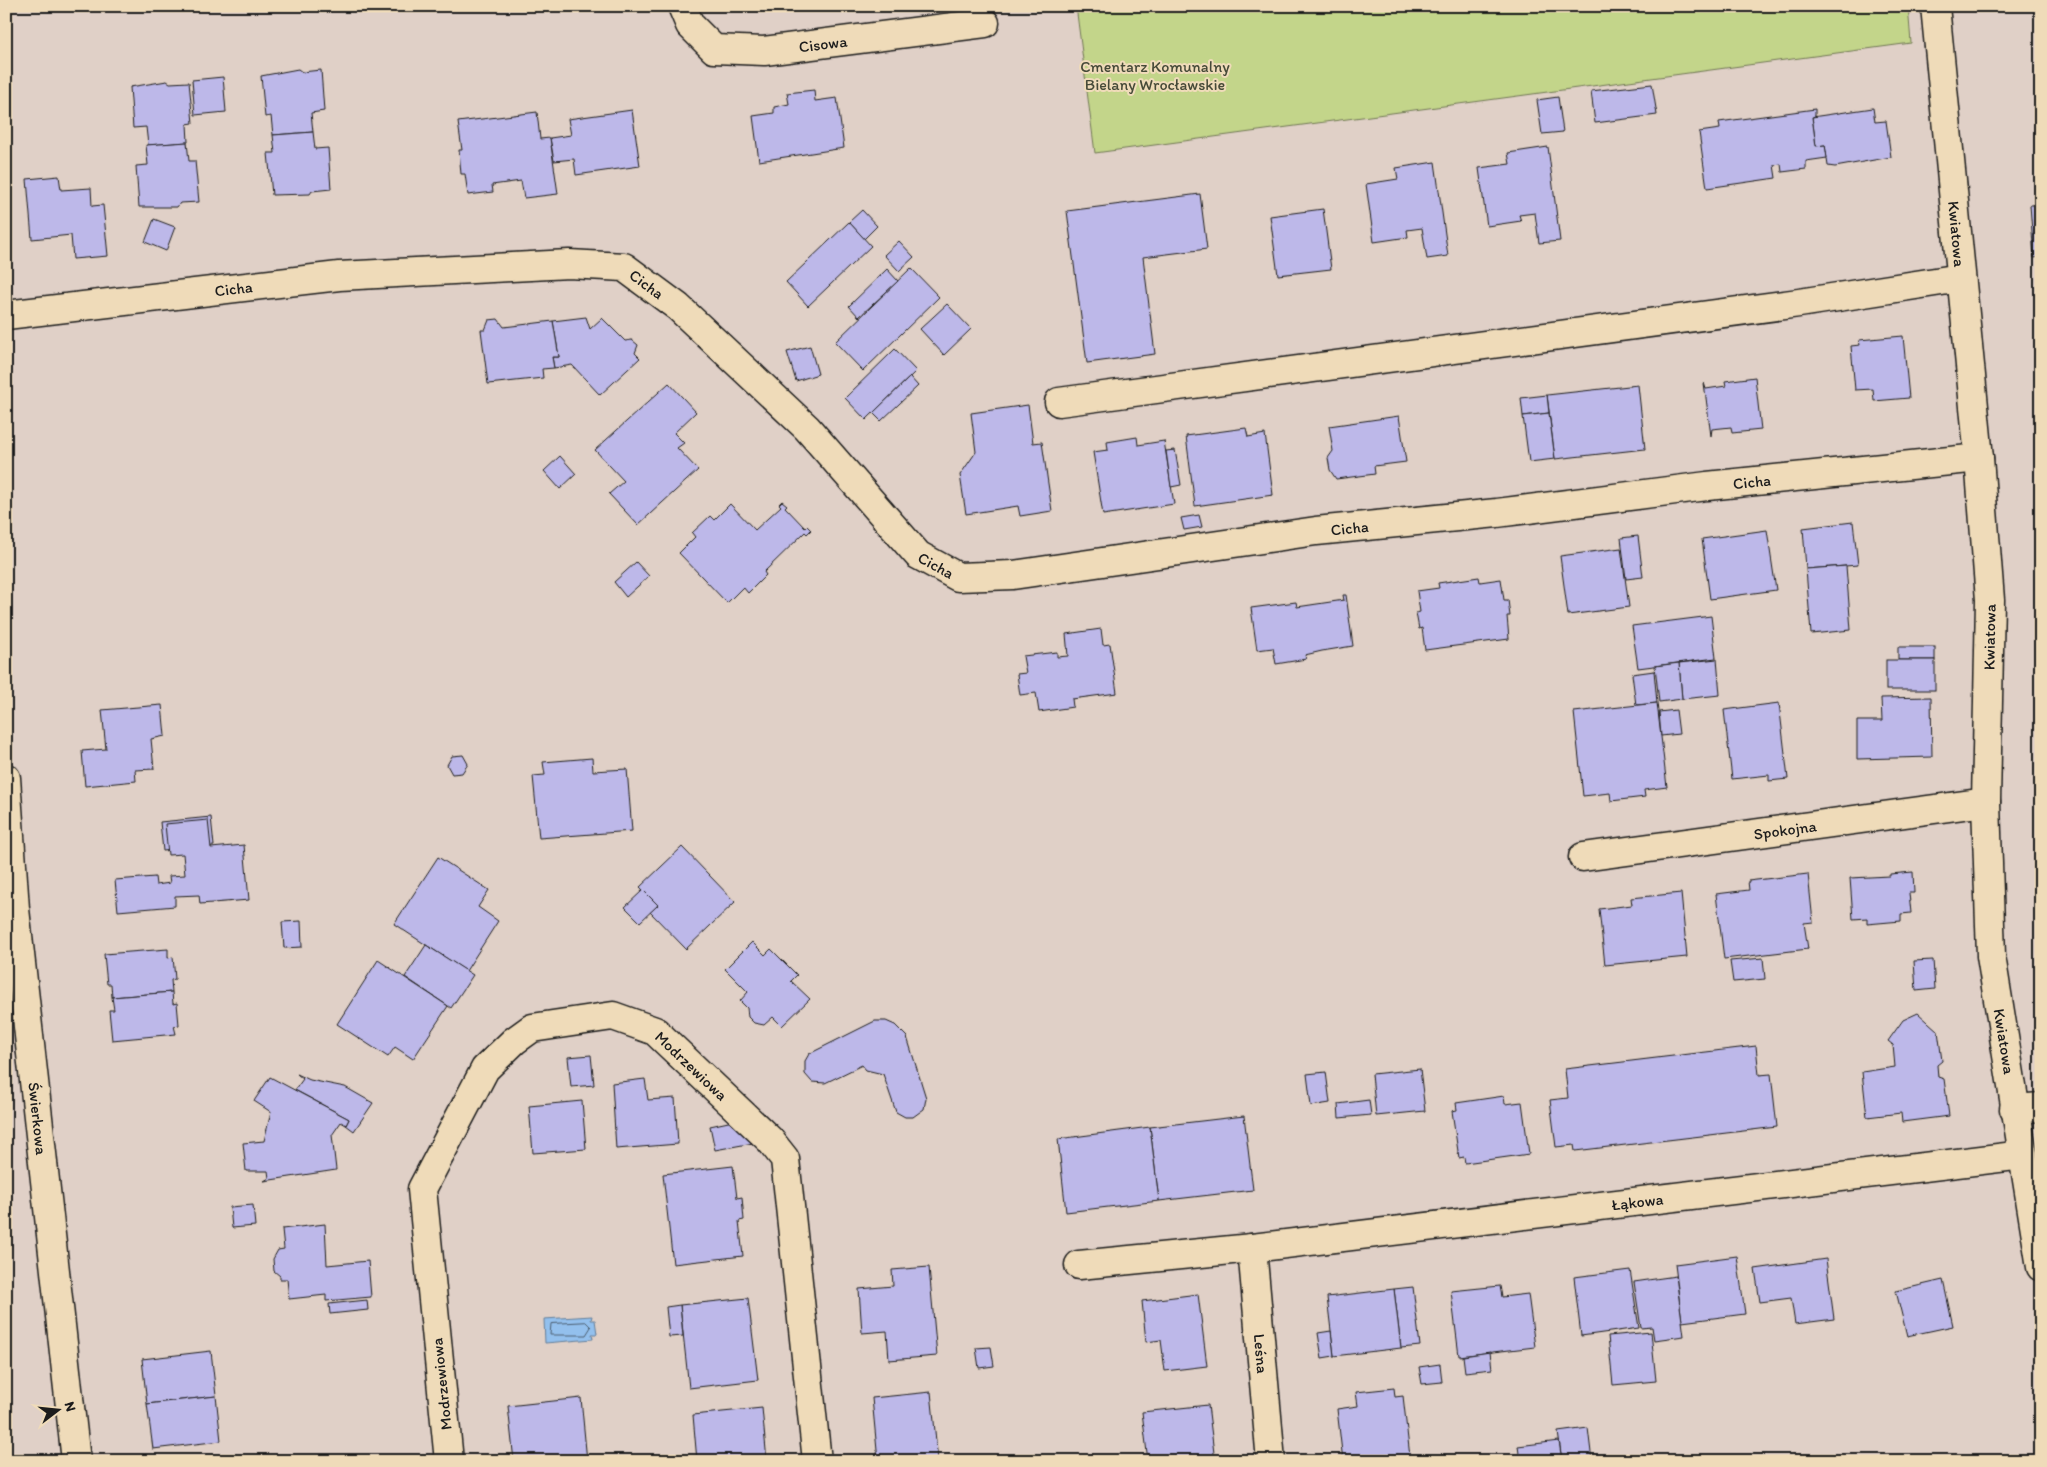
<svg xmlns="http://www.w3.org/2000/svg" width="2047" height="1467" font-family="Itim,sans-serif">
<style>
.green{fill:#c3d58a;stroke:#707853}
.water{fill:#93c0ed;stroke:#637e99}
.lines{fill:none;stroke-linecap:round;stroke-linejoin:round}
.shore{stroke:#4c5e70;stroke-width:1}
.building{fill:#bdb8e9;stroke:#1c1c1c}
.minor-casing{stroke:#1c1c1c;stroke-width:31}
.minor{stroke:#efdbb9;stroke-width:28}
.labels{text-anchor:middle;stroke-width:4;stroke-linejoin:round;paint-order:stroke}
.street-label{font-size:16px;fill:#1c1c1c;stroke:#efdbb9}
.park-label{font-size:16px;fill:#464a38;stroke:#efdbb9}
</style>
<rect width="100%" height="100%" fill="#e0d0c7"/>
<filter id="ink" filterUnits="userSpaceOnUse"><feTurbulence type="fractalNoise" baseFrequency=".02" numOctaves="2"/><feDisplacementMap in="SourceGraphic" scale="10" xChannelSelector="R" yChannelSelector="G"/><feConvolveMatrix kernelMatrix="1 2 1 2 8 2 1 2 1" color-interpolation-filters="sRGB"/></filter>
<g filter="url(#ink)">
<polygon class="green" points="1076,6 1908,6 1911,43 1095,153"/>
<polygon class="water" points="592,1316 591,1320 595,1320 597,1334 592,1334 593,1339 545,1343 544,1319"/>
<g class="lines">
<polygon class="shore" points="586,1322 591,1327 586,1335 550,1335 551,1324"/>
</g>
<g class="building">
<polygon points="298,69 302,72 321,70 324,111 311,113 313,132 273,135 271,116 265,117 261,76"/>
<polygon points="223,77 226,112 195,115 192,80"/>
<polygon points="167,81 170,83 189,82 193,123 187,124 188,142 148,145 146,127 133,128 130,87"/>
<polygon points="1652,84 1657,115 1595,123 1591,91"/>
<polygon points="814,90 815,101 837,98 844,148 759,161 753,116 774,113 774,107 789,104 787,93"/>
<polygon points="1558,97 1563,132 1542,134 1537,100"/>
<polygon points="1873,108 1875,122 1886,121 1891,157 1835,167 1828,166 1825,145 1816,146 1812,117"/>
<polygon points="1815,109 1815,116 1812,117 1816,146 1825,145 1827,158 1806,161 1806,169 1782,172 1781,164 1774,165 1776,178 1707,188 1699,132 1720,129 1719,122"/>
<polygon points="632,110 640,166 576,175 574,159 554,161 550,138 571,135 568,119"/>
<polygon points="537,112 540,139 550,138 558,194 524,198 521,181 492,185 493,192 468,195 465,174 461,174 459,150 462,150 458,122"/>
<polygon points="313,132 315,149 328,148 331,189 312,191 310,194 272,195 268,153 275,153 273,135"/>
<polygon points="187,142 189,161 195,161 199,202 180,203 177,207 139,207 136,166 148,165 146,145"/>
<polygon points="1548,147 1560,241 1539,243 1535,213 1519,215 1521,221 1487,226 1479,168 1510,164 1508,153"/>
<polygon points="1435,162 1448,256 1427,259 1422,228 1407,230 1408,237 1374,242 1366,184 1398,179 1396,168"/>
<polygon points="59,176 61,190 91,188 92,206 103,205 108,256 73,259 71,235 32,239 27,179"/>
<polygon points="1200,194 1207,249 1143,257 1155,354 1087,363 1067,211"/>
<polygon points="2030,205 2041,205 2041,257 2034,258"/>
<polygon points="1323,209 1331,269 1278,275 1270,216"/>
<polygon points="862,210 877,226 864,239 849,222"/>
<polygon points="154,219 175,227 166,251 145,242"/>
<polygon points="849,222 871,246 808,306 786,282"/>
<polygon points="899,241 914,257 899,271 884,255"/>
<polygon points="911,268 939,297 863,371 835,342"/>
<polygon points="887,269 898,281 859,317 849,306"/>
<polygon points="947,304 971,329 944,355 920,329"/>
<polygon points="586,317 590,329 602,318 625,341 632,340 638,345 635,353 640,358 600,395 572,365 554,368 552,357 559,357 553,321"/>
<polygon points="498,319 504,327 553,321 559,357 552,357 554,368 542,369 543,378 488,384 481,330 485,330 489,320"/>
<polygon points="1903,336 1909,398 1874,401 1873,389 1855,390 1851,346 1860,345 1859,340"/>
<polygon points="810,346 818,374 796,381 787,352"/>
<polygon points="895,349 916,371 866,420 845,398"/>
<polygon points="910,377 918,386 881,421 873,413"/>
<polygon points="1755,377 1761,430 1732,433 1731,427 1712,429 1711,436 1704,383 1706,389 1726,386 1725,381"/>
<polygon points="669,383 696,412 674,433 684,443 677,448 698,470 638,525 609,494 624,481 595,450"/>
<polygon points="1638,385 1645,449 1555,459 1547,395"/>
<polygon points="1547,395 1549,413 1523,416 1521,398"/>
<polygon points="1028,405 1033,443 1042,442 1052,511 1020,516 1018,506 966,514 960,475 976,452 971,413"/>
<polygon points="1549,413 1555,459 1529,462 1523,416"/>
<polygon points="1399,416 1406,462 1374,466 1375,474 1336,479 1330,470 1328,458 1333,451 1329,426"/>
<polygon points="1246,428 1248,437 1265,434 1273,495 1195,506 1186,436"/>
<polygon points="1137,437 1138,445 1164,441 1174,504 1103,515 1093,452 1108,450 1107,442"/>
<polygon points="1175,450 1181,485 1171,487 1166,451"/>
<polygon points="560,456 576,474 560,489 544,471"/>
<polygon points="782,501 787,505 785,507 805,528 807,526 811,530 807,534 805,532 764,572 766,575 748,593 743,587 727,603 679,553 695,537 692,533 710,516 714,520 730,504 755,530 781,506 779,504"/>
<polygon points="1199,515 1202,527 1184,530 1181,518"/>
<polygon points="1853,522 1858,565 1806,569 1803,528"/>
<polygon points="1767,530 1776,590 1710,599 1702,539"/>
<polygon points="1638,536 1643,577 1626,579 1621,538"/>
<polygon points="1621,548 1629,607 1568,615 1560,556"/>
<polygon points="636,562 649,576 626,597 614,582"/>
<polygon points="1846,566 1851,630 1811,634 1806,569"/>
<polygon points="1479,577 1480,582 1501,579 1504,600 1508,600 1510,616 1507,616 1509,639 1425,650 1422,628 1419,629 1416,613 1420,612 1417,591 1439,588 1438,583"/>
<polygon points="1343,595 1346,595 1353,646 1322,651 1305,655 1306,659 1276,664 1273,648 1257,650 1251,608 1296,602 1297,607 1344,600"/>
<polygon points="1711,616 1716,658 1638,668 1632,626"/>
<polygon points="1101,629 1103,645 1110,644 1117,693 1072,699 1073,707 1039,712 1036,693 1020,695 1017,674 1026,673 1023,656 1057,652 1057,657 1068,656 1066,634"/>
<rect x="1898" y="647" width="37" height="13"/>
<polygon points="1717,659 1720,695 1682,699 1679,663"/>
<rect x="1886" y="660" width="49" height="30"/>
<polygon points="1679,663 1682,699 1659,702 1655,666"/>
<polygon points="1654,671 1657,703 1636,705 1632,674"/>
<polygon points="1931,697 1932,757 1857,759 1857,721 1882,721 1881,698"/>
<polygon points="1657,703 1667,787 1644,790 1645,797 1611,801 1610,793 1583,796 1574,712"/>
<polygon points="1779,703 1788,779 1769,781 1769,775 1732,779 1724,710"/>
<polygon points="162,705 165,736 151,739 154,769 135,770 136,781 85,786 82,751 106,749 102,710"/>
<polygon points="1676,710 1679,734 1661,736 1659,712"/>
<polygon points="463,755 468,764 462,773 452,774 447,765 452,756"/>
<polygon points="592,758 593,771 627,769 632,831 539,838 533,776 545,775 543,762"/>
<polygon points="211,817 214,846 163,851 160,822"/>
<polygon points="208,820 211,848 244,845 249,900 200,904 199,895 175,896 175,906 118,911 115,880 155,877 156,885 170,883 169,876 185,875 183,854 168,855 165,824"/>
<polygon points="682,847 735,902 686,949 650,912 658,905 640,887"/>
<polygon points="438,857 489,890 478,907 498,921 466,971 394,924"/>
<polygon points="1913,872 1914,893 1909,893 1911,913 1901,914 1901,921 1867,924 1867,918 1853,919 1850,878 1890,876 1890,874"/>
<polygon points="1808,874 1813,922 1804,923 1808,949 1724,959 1716,894 1749,890 1748,881"/>
<polygon points="643,890 658,905 640,922 625,907"/>
<polygon points="1681,893 1687,957 1605,965 1599,909 1632,905 1631,898"/>
<polygon points="301,921 302,947 284,948 282,922"/>
<polygon points="752,942 765,955 771,949 797,975 791,981 810,999 782,1026 773,1017 764,1025 754,1023 748,1017 747,1008 740,1001 748,992 725,969"/>
<polygon points="426,945 473,975 451,1008 405,977"/>
<polygon points="168,949 168,958 173,957 175,979 171,980 172,992 112,997 111,984 107,984 104,954"/>
<polygon points="1763,958 1765,979 1733,982 1730,961"/>
<polygon points="378,960 448,1006 413,1059 395,1047 388,1057 337,1024"/>
<polygon points="1933,960 1935,989 1916,991 1914,961"/>
<polygon points="172,992 173,1004 177,1003 179,1025 174,1026 176,1034 112,1040 109,1010 114,1010 112,997"/>
<polygon points="1918,1013 1938,1031 1942,1061 1937,1065 1938,1077 1944,1079 1949,1116 1902,1122 1901,1113 1867,1117 1862,1072 1895,1067 1893,1045 1888,1041 1903,1020"/>
<polygon points="875,1021 886,1021 895,1025 907,1037 926,1098 924,1109 913,1117 905,1117 896,1112 883,1074 866,1070 862,1065 825,1083 812,1082 805,1074 805,1061 809,1054"/>
<polygon points="1756,1046 1759,1075 1771,1074 1777,1127 1575,1151 1574,1145 1556,1147 1550,1100 1568,1098 1565,1069"/>
<polygon points="591,1055 594,1085 571,1087 568,1057"/>
<polygon points="1420,1069 1425,1111 1376,1116 1372,1074"/>
<polygon points="1326,1072 1330,1103 1311,1106 1307,1074"/>
<polygon points="297,1074 310,1080 345,1087 373,1103 354,1131 346,1125 349,1119 295,1090 303,1079"/>
<polygon points="270,1077 349,1119 346,1125 341,1122 332,1135 336,1170 264,1181 269,1178 268,1171 246,1171 243,1143 264,1141 271,1112 254,1101"/>
<polygon points="645,1079 648,1100 675,1098 678,1144 616,1149 612,1083"/>
<polygon points="1504,1096 1505,1104 1522,1102 1529,1154 1465,1163 1464,1157 1459,1158 1452,1111 1457,1110 1456,1103"/>
<polygon points="1369,1100 1371,1115 1339,1118 1338,1104"/>
<polygon points="582,1101 586,1149 533,1153 529,1106"/>
<polygon points="1244,1116 1253,1190 1159,1201 1150,1127"/>
<polygon points="733,1121 753,1143 715,1150 710,1126"/>
<polygon points="1150,1127 1159,1201 1066,1212 1058,1139"/>
<polygon points="733,1166 737,1198 742,1197 744,1220 739,1221 743,1256 673,1264 663,1174"/>
<polygon points="253,1205 255,1226 232,1228 230,1207"/>
<polygon points="325,1224 327,1265 368,1261 371,1297 326,1301 326,1295 289,1299 287,1279 280,1279 280,1276 274,1271 273,1259 278,1250 284,1249 282,1229"/>
<polygon points="1737,1256 1745,1314 1682,1322 1675,1264"/>
<polygon points="1826,1259 1834,1319 1795,1324 1791,1298 1760,1302 1755,1269"/>
<polygon points="929,1267 937,1356 889,1360 887,1331 862,1333 859,1289 893,1286 892,1270"/>
<polygon points="1630,1270 1639,1328 1581,1336 1574,1277"/>
<polygon points="1676,1276 1684,1336 1654,1340 1652,1327 1641,1328 1634,1282"/>
<polygon points="1943,1280 1953,1326 1907,1336 1896,1291"/>
<polygon points="1500,1286 1502,1297 1528,1294 1535,1347 1459,1356 1451,1291"/>
<polygon points="1413,1287 1420,1346 1401,1348 1394,1289"/>
<polygon points="1394,1289 1401,1348 1334,1356 1327,1297"/>
<polygon points="1198,1294 1207,1366 1165,1371 1161,1340 1146,1342 1142,1301"/>
<polygon points="748,1298 758,1380 689,1388 680,1305"/>
<polygon points="367,1300 368,1310 330,1314 329,1304"/>
<polygon points="680,1305 683,1336 669,1337 666,1307"/>
<polygon points="1331,1331 1334,1356 1322,1358 1318,1333"/>
<polygon points="1651,1332 1656,1381 1613,1385 1608,1336"/>
<polygon points="991,1347 994,1366 979,1368 976,1348"/>
<polygon points="211,1351 216,1396 147,1404 142,1359"/>
<polygon points="1490,1352 1492,1369 1465,1372 1463,1356"/>
<polygon points="1440,1364 1442,1382 1422,1384 1419,1367"/>
<polygon points="1394,1388 1395,1397 1403,1396 1410,1457 1401,1458 1401,1461 1343,1461 1337,1409 1358,1406 1356,1392"/>
<polygon points="931,1392 938,1461 878,1461 872,1398"/>
<polygon points="216,1396 221,1441 153,1449 147,1404"/>
<polygon points="581,1398 587,1461 514,1461 508,1406"/>
<polygon points="1208,1405 1215,1461 1148,1461 1142,1412"/>
<polygon points="762,1408 767,1461 697,1461 693,1415"/>
<polygon points="1588,1428 1592,1461 1562,1461 1558,1432"/>
<polygon points="1559,1441 1562,1461 1520,1461 1518,1446"/>
</g>
<g class="lines">
<defs>
<g id="minor">
<path id="s1" d="M682 6 690 25 714 49 764 51 985 23"/>
<path id="s2" d="M1935 6 1979 458 1990 600 1986 802 1991 956 2041 1267"/>
<path id="s3" d="M6 315 339 276 569 264 624 267 678 307 807 428 918 555 958 577 1013 575 1316 531 1497 513 1707 486 1979 458"/>
<polyline points="1059,402 1799,303 1961,278"/>
<path id="s4" d="M6 778 15 909 76 1461"/>
<path id="s5" d="M1583 857 1986 802"/>
<polyline points="2014,1109 2041,1107"/>
<path id="s6" d="M1252 1248 1271 1461"/>
<path id="s7" d="M1079 1265 1252 1248 2023 1155"/>
<path id="s8" d="M449 1461 422 1189 485 1069 514 1041 532 1028 613 1016 655 1031 770 1140 785 1159 817 1461"/>
</g>
</defs>
<use href="#minor" class="minor-casing"/>
<use href="#minor" class="minor"/>
</g>
</g>
<g class="labels">
<g class="street-label">
<text dy="6" stroke="none"><textPath href="#s1" startOffset="164">Cisowa</textPath></text>
<text dy="6" stroke="none"><textPath href="#s2" startOffset="229">Kwiatowa</textPath></text>
<text dy="6" stroke="none"><textPath href="#s3" startOffset="649">Cicha</textPath></text>
<text dy="6" stroke="none"><textPath href="#s3" startOffset="229">Cicha</textPath></text>
<text dy="6" stroke="none"><textPath href="#s3" startOffset="1879">Cicha</textPath></text>
<text dy="6" stroke="none"><textPath href="#s3" startOffset="1474">Cicha</textPath></text>
<text dy="6" stroke="none"><textPath href="#s3" startOffset="1054">Cicha</textPath></text>
<text transform="translate(1989 637) rotate(-89)" y="6">Kwiatowa</text>
<text dy="6" stroke="none"><textPath href="#s5" startOffset="204">Spokojna</textPath></text>
<text dy="6" stroke="none"><textPath href="#s2" startOffset="1039">Kwiatowa</textPath></text>
<text dy="6" stroke="none"><textPath href="#s8" startOffset="648">Modrzewiowa</textPath></text>
<text dy="6" stroke="none"><textPath href="#s4" startOffset="342">Świerkowa</textPath></text>
<text dy="6" stroke="none"><textPath href="#s7" startOffset="562">Łąkowa</textPath></text>
<text dy="6" stroke="none"><textPath href="#s6" startOffset="106">Leśna</textPath></text>
<text transform="translate(441 1384) rotate(-96)" y="6">Modrzewiowa</text>
</g>
<g class="park-label">
<text x="1155" y="72">Cmentarz Komunalny<tspan x="1155" dy="18">Bielany Wrocławskie</tspan></text>
</g>
</g>
<rect width="2047" height="1467" fill="none" stroke="#efdbb9" stroke-width="25"/>
<rect x="12" y="12" width="2022" height="1442" fill="none" stroke="#1c1c1c" stroke-width="2" filter="url(#ink)"/>
<g transform="translate(58 1410) rotate(74)" stroke="#efdbb9" stroke-width="4" paint-order="stroke">
<path d="M0-4L9 19L0 12L-9 19Z" fill="#1c1c1c"/>
<text y="-8" font-size="14" font-weight="bold" text-anchor="middle" fill="#1c1c1c">N</text>
</g>
</svg>
